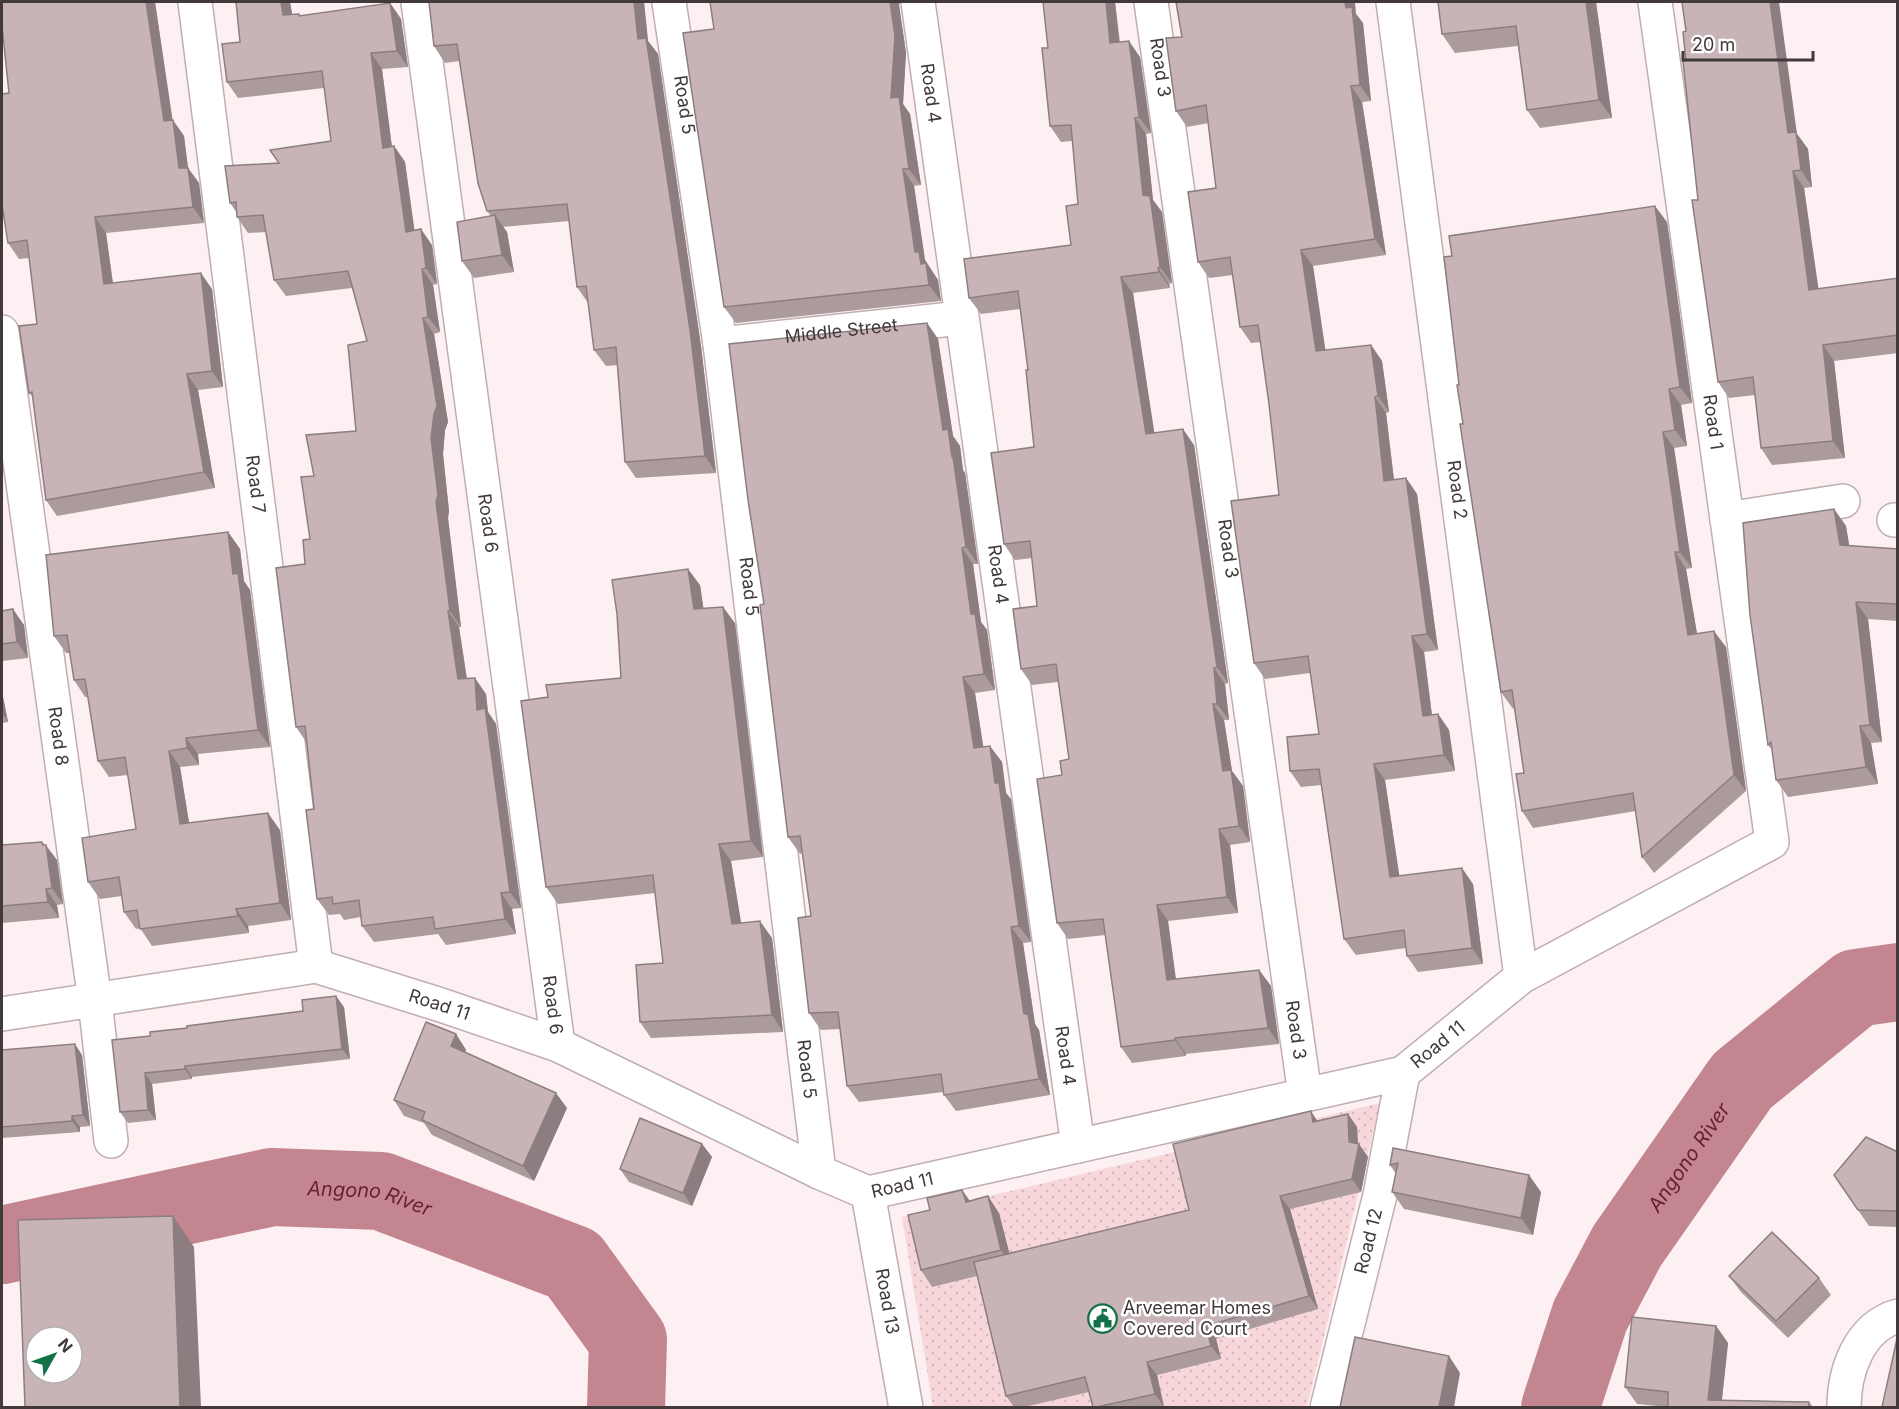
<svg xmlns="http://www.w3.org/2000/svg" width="1899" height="1409" font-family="Inter,sans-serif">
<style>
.park{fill:url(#park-dots)}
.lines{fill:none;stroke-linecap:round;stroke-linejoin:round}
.river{stroke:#c38590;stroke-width:78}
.minor-casing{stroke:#c1aeb0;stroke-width:36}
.minor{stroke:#fff;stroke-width:33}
.wall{fill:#ac9b9d}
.shaded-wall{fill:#8c7e80}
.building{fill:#c8b4b7;stroke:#8c7e80;stroke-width:1.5;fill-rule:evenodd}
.labels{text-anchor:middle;stroke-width:5;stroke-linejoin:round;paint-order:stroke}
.street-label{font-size:18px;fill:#41393a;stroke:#fff}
.poi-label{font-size:18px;fill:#41393a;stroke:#fff;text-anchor:start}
.water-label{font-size:20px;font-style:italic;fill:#691e32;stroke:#fff}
</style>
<defs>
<pattern id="park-dots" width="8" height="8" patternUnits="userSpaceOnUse" patternTransform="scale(1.5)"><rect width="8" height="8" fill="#f8d7db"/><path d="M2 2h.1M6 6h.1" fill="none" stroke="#d6b9bd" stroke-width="1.8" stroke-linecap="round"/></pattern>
</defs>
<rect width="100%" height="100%" fill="#fdf0f2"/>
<polygon class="park" points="1380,1103 1307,1407 933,1407 902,1217"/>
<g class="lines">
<g class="river">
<path id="s1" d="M2 1245 272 1187 381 1191 573 1264 628 1340 626 1408"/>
<path id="s2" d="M1560 1408 1590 1316 1627 1246 1742 1081 1856 988 1898 982"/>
</g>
<defs>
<g id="minor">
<path id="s3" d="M195 2 316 966"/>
<path id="s4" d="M418 2 558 1045"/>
<path id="s5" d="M669 2 720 344 819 1172"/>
<path id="s6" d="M918 2 1078 1146"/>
<path id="s7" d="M1151 2 1305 1095"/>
<path id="s8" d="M1393 2 1521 977"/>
<path id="s9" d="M2 332 95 1001 111 1141"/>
<path id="s10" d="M720 344 961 318"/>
<polyline points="1727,519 1843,501"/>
<polyline points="1894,520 1898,520"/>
<path id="s11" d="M2 1014 316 966 441 1005 558 1045 819 1172 868 1193 1403 1073 1521 977 1772 842 1655 2"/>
<path id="s12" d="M868 1193 906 1408"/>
<path id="s13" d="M1327 1408 1380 1195 1403 1073"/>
<path d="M1844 1408C1844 1371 1859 1327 1898 1316"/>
</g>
</defs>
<use href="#minor" class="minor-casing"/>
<use href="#minor" class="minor"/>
</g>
<g class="wall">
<polygon points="2,2 155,2 172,120 184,136 188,168 199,183 204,223 106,233 113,283 212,289 223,387 198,390 215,488 57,516 46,500 33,397 29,393 37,324 29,258 19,259 8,243 9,93"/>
<polygon points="236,2 290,2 292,14 301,16 390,3 401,19 408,67 382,69 392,147 394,146 405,162 414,231 432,245 437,284 433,285 440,332 434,334 448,422 445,430 443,454 449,511 448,518 461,627 459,627 467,678 486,694 488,712 496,724 521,908 512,909 516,934 446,945 438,934 374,942 362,926 361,917 344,920 340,914 329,915 317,899 314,809 307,743 296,727 305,564 310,539 314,476 356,431 367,341 352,288 286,296 274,280 266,232 248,233 237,217 237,213 230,203 279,163 331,141 324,88 238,98 227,82 240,42"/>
<polygon points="429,2 644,2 648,41 658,54 701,346 716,473 636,478 625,462 618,365 606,366 594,350 588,303 577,287 569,221 503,227 507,232 514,272 474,278 462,261 491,216 487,211 459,61 445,63 434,46"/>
<polygon points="1115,2 1120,42 1140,57 1151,133 1146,134 1153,200 1162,212 1172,283 1169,284 1170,288 1133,293 1154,433 1194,445 1228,683 1225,684 1229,720 1224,720 1232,771 1243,786 1250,842 1230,845 1238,913 1168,921 1176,979 1259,970 1271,986 1279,1044 1186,1054 1186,1056 1132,1063 1121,1047 1105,935 1068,939 1057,923 1062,775 1069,759 1058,682 1032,685 1021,669 1037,606 1032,558 1015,560 1004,544 1034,447 1028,370 1020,309 981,314 969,298 1071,245 1078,204 1072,141 1061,142 1050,126 1048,48"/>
<polygon points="1596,2 1612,118 1540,128 1527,110 1518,46 1455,53 1442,34"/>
<polygon points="899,5 906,53 903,104 910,114 921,185 914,186 925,260 938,280 941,301 736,323 724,307 714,29"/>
<polygon points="1356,14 1363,23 1371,101 1362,102 1386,255 1313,266 1325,350 1371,345 1382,361 1389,412 1386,413 1394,480 1406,478 1417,494 1438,650 1424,652 1432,715 1438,714 1449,730 1455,771 1385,780 1399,876 1473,884 1483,964 1418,972 1407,956 1406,948 1356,955 1344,939 1321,785 1301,787 1290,771 1319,734 1310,673 1265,679 1254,663 1279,495 1269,404 1261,342 1251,343 1240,327 1233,275 1209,278 1198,262 1216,188 1209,123 1187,127 1176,111 1182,37"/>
<polygon points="1686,31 1797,134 1808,149 1812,187 1804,188 1818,289 1898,278 1898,353 1834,361 1845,458 1772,465 1761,448 1755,395 1729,398 1718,382 1698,200 1686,61"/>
<polygon points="1667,222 1692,403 1681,405 1687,446 1674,448 1692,568 1686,569 1697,634 1726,647 1746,791 1654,873 1642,857 1636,811 1533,828 1522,811 1524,773 1514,708 1513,709 1501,692 1463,424 1459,385 1452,256"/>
<polygon points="927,323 938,339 953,436 960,446 963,470 965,473 978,564 973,564 981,622 987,630 995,690 975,693 983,747 1002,762 1006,793 1011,799 1031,942 1023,943 1035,1024 1039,1030 1050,1095 956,1111 944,1095 944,1092 859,1102 847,1086 840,1029 821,1030 809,1013 811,916 802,853 800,854 788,837 764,604"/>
<polygon points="1834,509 1846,526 1849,546 1898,549 1898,621 1868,619 1882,742 1871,743 1878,784 1788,797 1776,780 1772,750 1768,745"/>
<polygon points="228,532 240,549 244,581 250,590 270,747 198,754 199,765 180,767 189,823 280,830 291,920 248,926 249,933 152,946 140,928 136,929 124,912 122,896 100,899 88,882 136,829 128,775 109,777 98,761 88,697 85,697 74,680 70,653 66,653 54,636"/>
<polygon points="700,585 703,608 735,623 763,857 731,861 741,923 772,938 783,1032 651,1038 640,1022 663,963 655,893 558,904 546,887 548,697 621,678"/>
<polygon points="2,611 24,625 28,658 2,661"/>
<polygon points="2,692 8,722 2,723"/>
<polygon points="2,845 46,845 57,860 63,904 57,905 59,918 2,923"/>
<polygon points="344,1007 350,1059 192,1077 192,1079 152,1084 156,1120 128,1123 120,1112 150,1036 187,1028"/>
<polygon points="456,1034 466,1050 465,1052 567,1108 534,1181 432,1135 424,1123 404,1116 394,1100"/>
<polygon points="2,1050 82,1055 90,1126 80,1127 80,1132 2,1138"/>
<polygon points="1348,1114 1357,1127 1358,1144 1368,1157 1361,1192 1290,1209 1318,1309 1216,1339 1221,1359 1157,1375 1164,1407 1093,1407 1089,1392 1024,1407 1014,1407 1006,1396 977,1276 932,1287 921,1270 930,1210 962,1190 970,1201 999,1213 1009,1254 1189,1210 1318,1121"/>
<polygon points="702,1144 712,1157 692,1206 629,1182 620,1169"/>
<polygon points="1393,1148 1541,1192 1533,1235 1404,1209 1392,1192 1396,1174 1390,1165"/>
<polygon points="1898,1152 1898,1227 1869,1226 1834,1175"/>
<polygon points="1729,1276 1819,1278 1831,1295 1788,1338 1741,1292"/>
<polygon points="1716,1326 1728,1343 1722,1400 1809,1402 1813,1407 1668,1407 1637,1404 1625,1387"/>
</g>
<g class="shaded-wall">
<polygon points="146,2 155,2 175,136 173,120 184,136 190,184 179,168 164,121"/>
<polygon points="281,2 290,2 295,31 283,15"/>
<polygon points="634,2 644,2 648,41 658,54 701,346 716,473 705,456 638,39"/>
<polygon points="890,2 900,2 899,5 906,53 903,104 910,114 921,185 909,169 891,98"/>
<polygon points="1106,2 1115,2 1121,59 1110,43"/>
<polygon points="1345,2 1355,2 1356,14 1363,23 1371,101 1360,85"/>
<polygon points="1586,2 1596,2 1612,118 1599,100"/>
<polygon points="1770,2 1779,2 1797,134 1808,149 1812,187 1801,170 1788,133"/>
<polygon points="390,3 401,19 408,67 397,51"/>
<polygon points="1129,41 1140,57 1151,133 1139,117"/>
<polygon points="371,53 382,69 394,164 383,148"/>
<polygon points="1351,86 1362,102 1386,255 1375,239"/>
<polygon points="1135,118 1146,134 1153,200 1162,212 1172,283 1160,267 1143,195"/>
<polygon points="394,146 405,162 417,248 406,232"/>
<polygon points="188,168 199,183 204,223 193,207"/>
<polygon points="903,169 914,186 925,260 938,280 941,301 929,285 921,264 915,252"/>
<polygon points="1793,171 1804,188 1821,306 1809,290"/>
<polygon points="1655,206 1667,222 1692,403 1680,387"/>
<polygon points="495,215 507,232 514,272 502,255"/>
<polygon points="95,217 106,233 115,300 104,284"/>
<polygon points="421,229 432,245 437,284 426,268"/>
<polygon points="1301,250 1313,266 1328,367 1316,351"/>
<polygon points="1158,268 1169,284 1170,288 1159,272"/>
<polygon points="422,269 433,285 440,332 428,317"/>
<polygon points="201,273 212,289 223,387 212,371"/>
<polygon points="1121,277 1133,293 1157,450 1146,434"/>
<polygon points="423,318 434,334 448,422 445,430 443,454 449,511 448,518 461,627 450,611 436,502"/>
<polygon points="927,323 938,339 953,436 960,446 963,470 965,473 978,564 966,547 952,457 943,430"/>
<polygon points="1371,345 1382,361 1389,412 1378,396"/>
<polygon points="1823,345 1834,361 1845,458 1833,441"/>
<polygon points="187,374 198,390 215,488 204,472"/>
<polygon points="1669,389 1681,405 1687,446 1675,430"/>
<polygon points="1375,397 1386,413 1396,497 1384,481"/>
<polygon points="1183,429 1194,445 1228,683 1217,667"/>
<polygon points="1663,432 1674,448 1692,568 1680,552"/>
<polygon points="1406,478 1417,494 1438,650 1427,634"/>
<polygon points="1834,509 1846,526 1852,562 1840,545"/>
<polygon points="228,532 240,549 244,581 250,590 270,747 258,730 233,574"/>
<polygon points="962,548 973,564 981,622 987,630 995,690 984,674 971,614"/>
<polygon points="1675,552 1686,569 1700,651 1688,635"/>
<polygon points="688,569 700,585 706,625 694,609"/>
<polygon points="1856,602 1868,619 1882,742 1870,725"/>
<polygon points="723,607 735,623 763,857 751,841"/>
<polygon points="13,609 24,625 28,658 17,642"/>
<polygon points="448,611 459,627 469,695 458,679"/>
<polygon points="1714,631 1726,647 1746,791 1734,775"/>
<polygon points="1412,636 1424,652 1434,732 1423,716"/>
<polygon points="1214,668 1225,684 1229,720 1217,704"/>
<polygon points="963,677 975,693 986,764 974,748"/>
<polygon points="475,678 486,694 488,712 496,724 521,908 510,892 477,710"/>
<polygon points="2,692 8,722 2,713"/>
<polygon points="1213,704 1224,720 1232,771 1243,786 1250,842 1239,826 1223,771"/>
<polygon points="1438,714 1449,730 1455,771 1444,755"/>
<polygon points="1860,726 1871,743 1878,784 1866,767"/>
<polygon points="186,738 198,754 199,765 187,748"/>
<polygon points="990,746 1002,762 1006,793 1011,799 1031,942 1019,926 995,783"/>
<polygon points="169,751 180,767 192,841 180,824"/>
<polygon points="1374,764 1385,780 1402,893 1390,877"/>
<polygon points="268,813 280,830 291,920 280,903"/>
<polygon points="1219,829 1230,845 1238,913 1227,897"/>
<polygon points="42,842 57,860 63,904 52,888"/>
<polygon points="719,844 731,861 744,941 732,924"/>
<polygon points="1462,868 1473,884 1483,964 1472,948"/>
<polygon points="46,889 57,905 59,918 48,902"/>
<polygon points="501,893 512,909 516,934 505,919"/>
<polygon points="1157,905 1168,921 1178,996 1167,980"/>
<polygon points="236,909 248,926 249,933 238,916"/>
<polygon points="760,921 772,938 783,1032 772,1015"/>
<polygon points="1011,927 1023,943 1035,1024 1039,1030 1050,1095 1039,1079 1024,1014"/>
<polygon points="1259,970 1271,986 1279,1044 1268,1028"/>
<polygon points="336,996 344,1007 350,1059 342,1049"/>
<polygon points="456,1034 466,1050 462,1061 451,1046"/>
<polygon points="1175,1038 1186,1054 1186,1056 1175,1040"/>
<polygon points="75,1044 82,1055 90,1126 83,1115"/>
<polygon points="185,1066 192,1077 192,1079 185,1069"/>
<polygon points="145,1073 152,1084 156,1120 148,1110"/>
<polygon points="556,1093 567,1108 534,1181 523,1166"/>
<polygon points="1311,1111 1320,1125 1313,1122"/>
<polygon points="1348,1114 1357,1127 1358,1147 1359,1144 1368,1157 1361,1192 1352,1179"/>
<polygon points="72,1116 80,1127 80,1132 72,1121"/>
<polygon points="702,1144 712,1157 692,1206 683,1193"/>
<polygon points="1529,1175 1541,1192 1533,1235 1521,1218"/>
<polygon points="962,1190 974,1207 966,1202"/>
<polygon points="988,1196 999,1213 1013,1267 1001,1250"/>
<polygon points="1280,1196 1290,1209 1318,1309 1309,1296"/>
<polygon points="173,1216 194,1247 201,1407 180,1407"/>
<polygon points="1206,1326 1216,1339 1221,1359 1211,1346"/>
<polygon points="1716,1326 1728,1343 1721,1407 1708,1400"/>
<polygon points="1449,1356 1460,1373 1454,1407 1439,1407"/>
<polygon points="1147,1362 1157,1375 1164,1407 1155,1394"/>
</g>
<g class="building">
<polygon points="2,2 146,2 164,121 173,120 179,168 188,168 193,207 95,217 104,284 201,273 212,371 187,374 204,472 46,500 32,392 29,393 19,326 37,324 27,240 8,243 2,205 2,94 9,93 2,26"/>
<polygon points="236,2 281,2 283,15 299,14 299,16 390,3 397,51 371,53 383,148 394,146 406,232 421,229 426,268 422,269 428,317 423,318 437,406 434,414 431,438 438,495 436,502 450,611 448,611 458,679 475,678 477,710 485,708 510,892 501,893 505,919 435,929 433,917 362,926 359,900 333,904 332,897 317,899 306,810 314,809 305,726 296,727 276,568 305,564 303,540 310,539 301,477 314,476 306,435 356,431 348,345 367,341 348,271 274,280 263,215 237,217 236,202 230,203 225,166 279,163 270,150 331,141 322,71 227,82 222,44 240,42"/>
<polygon points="429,2 634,2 638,39 646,38 690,330 705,456 625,462 616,347 594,350 586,286 577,287 567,204 487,211 478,183 457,44 434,46"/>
<polygon points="710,2 890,2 895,36 891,98 899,97 909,169 903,169 915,252 919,252 921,264 926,263 929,285 724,307 683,33 714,29"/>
<polygon points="1043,2 1106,2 1110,43 1129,41 1139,117 1135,118 1143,195 1150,196 1160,267 1158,268 1159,272 1121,277 1146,434 1183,429 1217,667 1214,668 1217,704 1213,704 1223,771 1231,770 1239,826 1219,829 1227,897 1157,905 1167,980 1259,970 1268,1028 1175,1038 1175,1040 1121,1047 1103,919 1057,923 1037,779 1062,775 1060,761 1069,759 1056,664 1021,669 1013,609 1037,606 1030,541 1004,544 991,453 1034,447 1026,370 1028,370 1018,291 969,298 964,259 1071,245 1066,206 1078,204 1071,125 1050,126 1042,48 1048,48"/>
<polygon points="1176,2 1345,2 1346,8 1352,7 1360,85 1351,86 1375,239 1301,250 1316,351 1371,345 1378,396 1375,397 1384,481 1406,478 1427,634 1412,636 1423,716 1438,714 1444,755 1374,764 1390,877 1462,868 1472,948 1407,956 1404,930 1344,939 1319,769 1290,771 1287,737 1319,734 1308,656 1254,663 1231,501 1279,495 1269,404 1258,325 1240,327 1230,257 1198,262 1188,192 1216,188 1206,105 1176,111 1166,38 1182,37"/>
<polygon points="1438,2 1586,2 1599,100 1527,110 1516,26 1442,34"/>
<polygon points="1682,2 1770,2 1788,133 1796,132 1801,170 1793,171 1809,290 1898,278 1898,335 1823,345 1833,441 1761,448 1753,377 1718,382 1692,200 1698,200 1683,61 1686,61 1683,32 1686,31"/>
<polygon points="1655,206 1680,387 1669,389 1675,430 1663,432 1680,552 1675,552 1688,635 1714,631 1734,775 1642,857 1633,793 1522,811 1516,774 1524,773 1512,690 1501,692 1460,424 1463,424 1457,385 1459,385 1444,257 1452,256 1449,236"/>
<polygon points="495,215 502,255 462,261 457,222"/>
<polygon points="927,323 943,430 948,429 952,457 953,457 966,547 962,548 971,614 975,614 984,674 963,677 974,748 990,746 995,783 999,783 1019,926 1011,927 1024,1014 1028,1014 1039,1079 944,1095 941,1074 847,1086 838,1012 809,1013 798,918 811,916 800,836 788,837 760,605 764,604 748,500 729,344"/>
<polygon points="1834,509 1840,545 1898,549 1898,604 1856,602 1870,725 1860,726 1866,767 1776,780 1771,742 1768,745 1750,615 1743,523"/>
<polygon points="228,532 233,574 238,573 258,730 186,738 187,748 169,751 180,824 268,813 280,903 236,909 238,916 140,929 137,910 124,912 119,877 88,882 82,838 136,829 125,757 98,761 85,679 74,680 67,635 54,636 46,555"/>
<polygon points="688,569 694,609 723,607 751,841 719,844 732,924 760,921 772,1015 640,1022 636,965 663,963 653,875 546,887 521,701 548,697 546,685 621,678 617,614 612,580"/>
<polygon points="13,609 17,642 2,644 2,611"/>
<polygon points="42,842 43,845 46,845 52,888 46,889 48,902 2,906 2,845"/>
<polygon points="336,996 342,1049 185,1066 185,1069 145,1073 148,1110 120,1112 112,1040 150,1036 150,1032 187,1028 187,1026 303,1011 302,1000"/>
<polygon points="426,1022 456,1034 451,1046 556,1093 523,1166 422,1120 425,1112 394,1100"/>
<polygon points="75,1044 83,1115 72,1116 72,1121 2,1127 2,1050"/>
<polygon points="1311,1111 1313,1122 1348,1114 1349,1142 1359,1144 1352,1179 1280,1196 1309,1296 1206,1326 1211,1346 1147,1362 1155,1394 1097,1407 1093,1407 1085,1377 1006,1396 974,1262 1189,1210 1173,1144"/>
<polygon points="640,1118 702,1144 683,1193 620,1169"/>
<polygon points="1866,1137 1898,1152 1898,1211 1858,1210 1834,1175"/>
<polygon points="1393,1148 1529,1175 1521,1218 1392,1192 1398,1163 1390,1165"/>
<polygon points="962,1190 966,1202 988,1196 1001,1250 921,1270 908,1215 930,1210 927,1198"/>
<path d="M173 1216 180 1407H25L18 1220ZM36 1337H72V1373H36Z"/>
<polygon points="1772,1232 1819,1278 1776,1321 1729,1276"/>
<polygon points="1632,1317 1716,1326 1708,1400 1809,1402 1809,1407 1668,1407 1668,1392 1625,1387"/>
<polygon points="1898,1334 1898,1407 1882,1407"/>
<polygon points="1355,1337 1449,1356 1439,1407 1340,1407"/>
</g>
<defs>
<symbol id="civic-ring" viewBox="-11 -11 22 22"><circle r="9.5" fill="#fff" stroke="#127147" stroke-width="1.5"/><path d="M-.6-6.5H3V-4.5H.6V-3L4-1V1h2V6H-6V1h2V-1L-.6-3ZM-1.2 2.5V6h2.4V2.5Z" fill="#127147"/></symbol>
</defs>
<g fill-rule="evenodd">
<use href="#civic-ring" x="1086" y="1302" width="33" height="33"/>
</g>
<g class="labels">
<g class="street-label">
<text dy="6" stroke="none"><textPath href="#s7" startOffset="66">Road 3</textPath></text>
<text dy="6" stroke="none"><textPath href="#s6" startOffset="92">Road 4</textPath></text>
<text dy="6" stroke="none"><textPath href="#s5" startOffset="104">Road 5</textPath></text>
<text dy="6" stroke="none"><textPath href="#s10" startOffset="122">Middle Street</textPath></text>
<text transform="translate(1713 422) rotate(82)" y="6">Road 1</text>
<text dy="6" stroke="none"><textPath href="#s3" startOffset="486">Road 7</textPath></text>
<text dy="6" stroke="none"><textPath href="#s8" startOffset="492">Road 2</textPath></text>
<text dy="6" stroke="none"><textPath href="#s4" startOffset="526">Road 6</textPath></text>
<text dy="6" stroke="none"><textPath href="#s7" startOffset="552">Road 3</textPath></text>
<text dy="6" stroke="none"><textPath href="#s6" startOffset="578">Road 4</textPath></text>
<text dy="6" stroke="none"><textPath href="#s5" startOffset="590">Road 5</textPath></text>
<text dy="6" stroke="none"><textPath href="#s9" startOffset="408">Road 8</textPath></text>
<text dy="6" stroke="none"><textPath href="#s11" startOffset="447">Road 11</textPath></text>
<text dy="6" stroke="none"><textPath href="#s4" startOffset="1012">Road 6</textPath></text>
<text dy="6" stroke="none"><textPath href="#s7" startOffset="1038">Road 3</textPath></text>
<text dy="6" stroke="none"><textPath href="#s11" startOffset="1509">Road 11</textPath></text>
<text dy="6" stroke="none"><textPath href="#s6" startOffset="1064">Road 4</textPath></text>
<text dy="6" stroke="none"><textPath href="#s5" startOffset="1076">Road 5</textPath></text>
<text dy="6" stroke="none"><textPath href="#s11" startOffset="951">Road 11</textPath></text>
<text dy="6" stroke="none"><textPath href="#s13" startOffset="172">Road 12</textPath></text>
<text dy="6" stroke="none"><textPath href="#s12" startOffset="110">Road 13</textPath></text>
</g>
<g class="poi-label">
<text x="1123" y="1314">Arveemar Homes<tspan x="1123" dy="21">Covered Court</tspan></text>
</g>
<g class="water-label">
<text dy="7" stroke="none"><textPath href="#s2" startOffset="284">Angono River</textPath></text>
<text dy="7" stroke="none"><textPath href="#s1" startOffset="375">Angono River</textPath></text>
</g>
</g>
<rect width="1899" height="1409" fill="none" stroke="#41393a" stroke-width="6"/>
<g transform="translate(54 1355) rotate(50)"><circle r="28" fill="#ffffff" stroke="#b3b0b0" stroke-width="1.5"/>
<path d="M0-4.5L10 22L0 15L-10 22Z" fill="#127147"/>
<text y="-9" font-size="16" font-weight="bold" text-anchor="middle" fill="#41393a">N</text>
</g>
<path d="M1683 51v9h130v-9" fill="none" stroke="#41393a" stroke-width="3"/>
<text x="1692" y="51" font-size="18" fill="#41393a" stroke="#ffffff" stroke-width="4.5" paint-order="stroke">20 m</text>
</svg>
